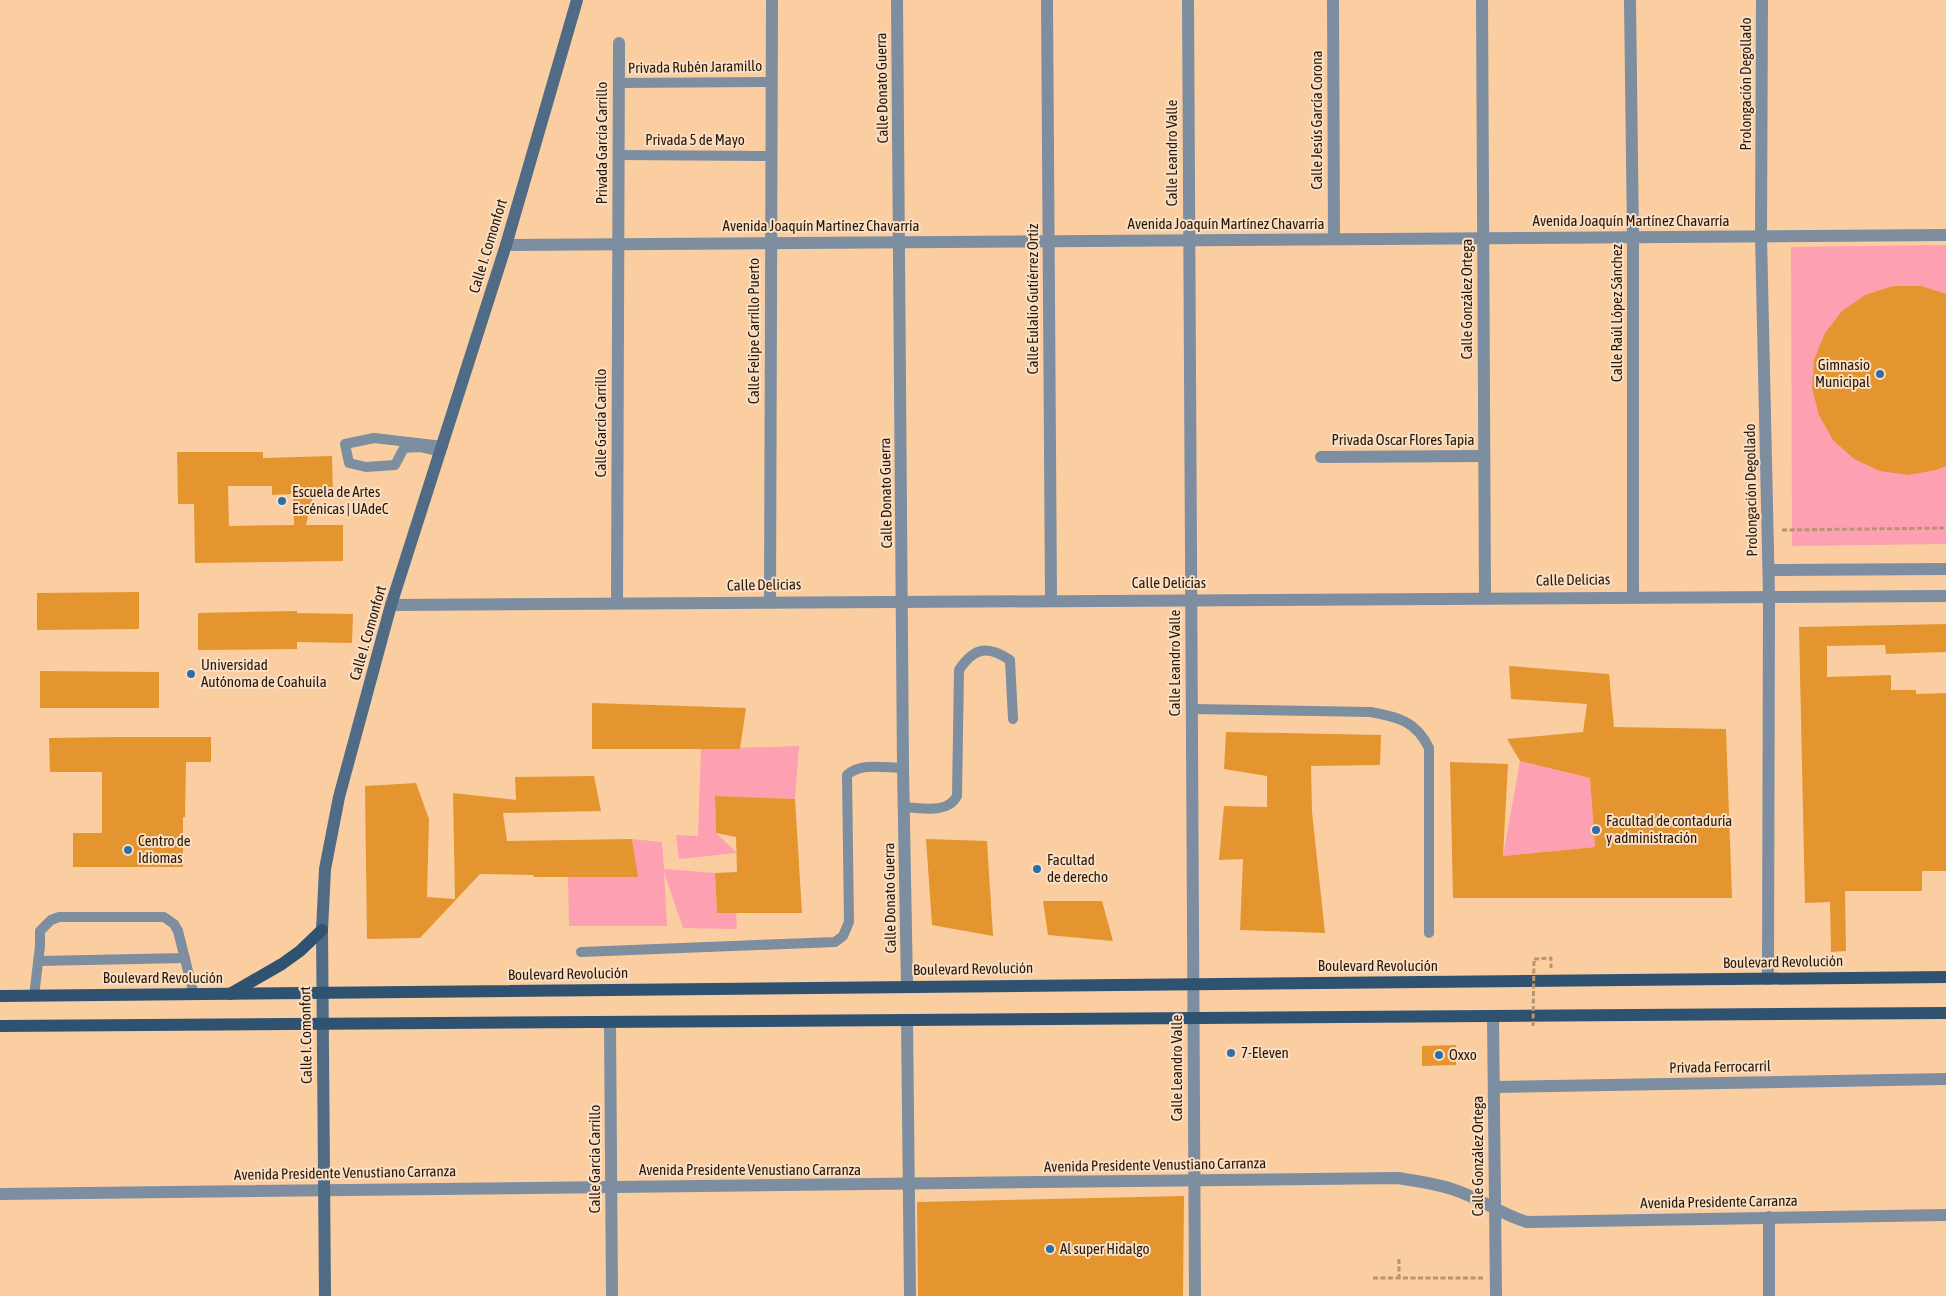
<svg xmlns="http://www.w3.org/2000/svg" width="1946" height="1296" font-family="'Asap Condensed',sans-serif">
<style>
.green{fill:#fda1b2}
.building{fill:#e4952f;fill-rule:evenodd}
.lines{fill:none;stroke-linecap:round;stroke-linejoin:round}
.path{stroke:#b89571;stroke-width:3;stroke-dasharray:5 2.5;stroke-linecap:butt}
.service{stroke:#7c8ea0;stroke-width:10}
.pedestrian{stroke:#7c8ea0;stroke-width:12}
.minor{stroke:#7c8ea0;stroke-width:12}
.secondary{stroke:#506b85;stroke-width:12}
.primary{stroke:#305271;stroke-width:12}
.path-bridge{stroke:#b89571;stroke-width:3;stroke-dasharray:5 2.5;stroke-linecap:butt}
.poi-dot{fill:#2e6ea4;stroke:#fadfc5;stroke-width:2}
.labels{text-anchor:middle;stroke-width:4;stroke-linejoin:round;paint-order:stroke}
.street-label{font-size:15px;fill:#281807;stroke:#fadfc5}
.poi-label{font-size:15px;fill:#281807;stroke:#fadfc5;text-anchor:start}
</style>
<rect width="100%" height="100%" fill="#facea1"/>
<g class="green">
<polygon points="1946,245 1946,544 1792,546 1791,247"/>
<polygon points="799,746 795,799 715,796 716,833 737,853 679,859 676,835 698,836 701,749"/>
<polygon points="1520,761 1590,778 1595,847 1503,856"/>
<polygon points="632,839 662,842 664,869 715,873 717,912 736,913 737,929 683,928 664,872 667,926 569,926 568,877 637,877"/>
</g>
<g class="building">
<polygon points="1893,286 1921,286 1946,294 1946,466 1936,470 1908,475 1880,471 1854,459 1833,440 1819,415 1812,388 1814,360 1825,333 1842,311 1865,295"/>
<path d="M177 452H263V458L332 456 333 494 313 495 306 525H343V561L195 563 194 504H178ZM228 486H272V495L293 494 294 525 229 526Z"/>
<polygon points="139,592 139,629 37,630 37,593"/>
<polygon points="297,611 297,613 353,614 352,643 297,642 297,649 198,650 198,613"/>
<polygon points="1946,624 1946,652 1886,654 1885,645 1827,646 1827,677 1891,675 1891,690 1916,690 1916,694 1946,693 1946,871 1922,871 1922,891 1845,891 1846,951 1831,952 1830,902 1805,903 1799,627"/>
<polygon points="1509,666 1609,674 1614,727 1726,729 1732,898 1453,898 1450,762 1508,764 1503,856 1595,847 1590,778 1520,761 1507,739 1583,732 1587,704 1511,699"/>
<polygon points="40,671 159,672 159,708 40,708"/>
<polygon points="592,703 746,708 740,749 592,749"/>
<polygon points="1226,732 1381,735 1380,765 1311,766 1312,812 1325,933 1240,930 1243,859 1219,860 1224,806 1267,807 1267,776 1224,769"/>
<polygon points="117,737 211,737 211,762 186,762 185,817 183,817 183,867 73,867 73,833 102,833 102,772 50,772 49,738"/>
<polygon points="594,776 601,811 503,813 507,841 632,839 638,877 534,877 533,875 480,874 420,938 367,939 365,786 416,783 429,819 427,897 455,899 453,793 516,800 515,777"/>
<polygon points="715,796 795,799 802,913 717,913 715,873 737,872 736,837 716,833"/>
<polygon points="926,839 987,841 993,936 932,925"/>
<polygon points="1043,901 1102,901 1113,941 1048,935"/>
<polygon points="1456,1045 1456,1065 1422,1066 1422,1046"/>
<polygon points="1184,1196 1183,1296 918,1296 917,1202"/>
</g>
<g class="lines">
<g class="path">
<polyline points="1782,530 1946,528"/>
<polyline points="1534,959 1551,958 1551,968"/>
<polyline points="1399,1259 1399,1278"/>
<polyline points="1373,1278 1483,1278"/>
</g>
<g class="service">
<polyline points="619,83 772,82"/>
<polyline points="618,155 771,156"/>
<polyline points="441,452 420,447 404,448 395,465 366,467 349,463 345,444 374,438 443,446"/>
<path d="M1192 709 1371 712C1398 717 1416 721 1429 748V933"/>
<path d="M904 807C922 808 948 814 957 796L959 670C974 647 988 645 1010 660L1013 719"/>
<path d="M581 952 835 942 843 936 849 922 847 775C861 762 886 768 903 768"/>
<polyline points="38,961 185,958"/>
<polyline points="34,996 40,946 40,931 51,920 59,917 164,917 174,924 178,931 194,995"/>
</g>
<polyline class="pedestrian" points="1769,1296 1769,1217"/>
<g class="minor">
<polyline points="897,0 903,768 907,986"/>
<polyline points="1047,0 1051,598"/>
<polyline points="1188,0 1195,1296"/>
<polyline points="1333,0 1334,239"/>
<polyline points="1482,0 1485,598"/>
<polyline points="1630,0 1633,237 1633,596"/>
<polyline points="1762,0 1761,236 1769,596 1768,979"/>
<polyline points="506,245 1946,235"/>
<polyline points="1321,457 1484,456"/>
<polyline points="1769,570 1946,569"/>
<polyline points="770,601 772,0"/>
<polyline points="617,603 619,43"/>
<path d="M391 605C910 600 1428 596 1946 596"/>
<polyline points="1493,1016 1496,1296"/>
<polyline points="907,1020 910,1296"/>
<polyline points="610,1022 612,1296"/>
<polyline points="1494,1087 1946,1079"/>
<path d="M0 1194 1398 1178C1416 1181 1434 1183 1452 1189 1478 1197 1500 1214 1527 1222L1946 1215"/>
</g>
<polyline class="secondary" points="325,1296 322,930 325,869 339,797 391,605 506,245 577,0"/>
<g class="primary">
<polyline points="230,994 282,964 300,951 322,930"/>
<polyline points="0,996 1946,977"/>
<polyline points="0,1026 1946,1013"/>
</g>
<polyline class="path-bridge" points="1533,1026 1534,959"/>
</g>
<g class="poi-dot">
<circle cx="1880" cy="374" r="5"/>
<circle cx="282" cy="501" r="5"/>
<circle cx="191" cy="674" r="5"/>
<circle cx="1596" cy="830" r="5"/>
<circle cx="128" cy="850" r="5"/>
<circle cx="1037" cy="869" r="5"/>
<circle cx="1231" cy="1053" r="5"/>
<circle cx="1439" cy="1055" r="5"/>
<circle cx="1050" cy="1249" r="5"/>
</g>
<g class="labels">
<g class="street-label">
<text transform="translate(695 67) rotate(-1)" y="5">Privada Rubén Jaramillo</text>
<text transform="translate(1746 84) rotate(-90)" y="5">Prolongación Degollado</text>
<text transform="translate(882 88) rotate(-91)" y="5">Calle Donato Guerra</text>
<text transform="translate(1317 120) rotate(-90)" y="5">Calle Jesús García Corona</text>
<text x="695" y="145">Privada 5 de Mayo</text>
<text transform="translate(602 143) rotate(-90)" y="5">Privada García Carrillo</text>
<text transform="translate(1172 153) rotate(-90)" y="5">Calle Leandro Valle</text>
<text x="1631" y="226">Avenida Joaquín Martínez Chavarría</text>
<text x="1226" y="229">Avenida Joaquín Martínez Chavarría</text>
<text x="821" y="231">Avenida Joaquín Martínez Chavarría</text>
<text transform="translate(488 246) rotate(-73)" y="5">Calle I. Comonfort</text>
<text transform="translate(1033 299) rotate(-90)" y="5">Calle Eulalio Gutiérrez Ortiz</text>
<text transform="translate(1467 299) rotate(-90)" y="5">Calle González Ortega</text>
<text transform="translate(1617 313) rotate(-90)" y="5">Calle Raúl López Sánchez</text>
<text transform="translate(754 331) rotate(-90)" y="5">Calle Felipe Carrillo Puerto</text>
<text transform="translate(601 423) rotate(-90)" y="5">Calle García Carrillo</text>
<text x="1403" y="445">Privada Oscar Flores Tapia</text>
<text transform="translate(1751 490) rotate(-91)" y="5">Prolongación Degollado</text>
<text transform="translate(886 493) rotate(-91)" y="5">Calle Donato Guerra</text>
<text transform="translate(1573 580) rotate(-1)" y="5">Calle Delicias</text>
<text x="1169" y="588">Calle Delicias</text>
<text transform="translate(764 585) rotate(-1)" y="5">Calle Delicias</text>
<text transform="translate(368 633) rotate(-74)" y="5">Calle I. Comonfort</text>
<text transform="translate(1175 663) rotate(-90)" y="5">Calle Leandro Valle</text>
<text transform="translate(890 898) rotate(-91)" y="5">Calle Donato Guerra</text>
<text transform="translate(1783 962) rotate(-1)" y="5">Boulevard Revolución</text>
<text x="1378" y="971">Boulevard Revolución</text>
<text transform="translate(973 969) rotate(-1)" y="5">Boulevard Revolución</text>
<text transform="translate(568 974) rotate(-1)" y="5">Boulevard Revolución</text>
<text x="163" y="983">Boulevard Revolución</text>
<text transform="translate(306 1035) rotate(-91)" y="5">Calle I. Comonfort</text>
<text transform="translate(1720 1067) rotate(-1)" y="5">Privada Ferrocarril</text>
<text transform="translate(1177 1068) rotate(-90)" y="5">Calle Leandro Valle</text>
<text transform="translate(1478 1156) rotate(-90)" y="5">Calle González Ortega</text>
<text transform="translate(595 1159) rotate(-90)" y="5">Calle García Carrillo</text>
<text transform="translate(1155 1165) rotate(-1)" y="5">Avenida Presidente Venustiano Carranza</text>
<text x="750" y="1175">Avenida Presidente Venustiano Carranza</text>
<text transform="translate(345 1173) rotate(-1)" y="5">Avenida Presidente Venustiano Carranza</text>
<text transform="translate(1719 1202) rotate(-1)" y="5">Avenida Presidente Carranza</text>
</g>
<g class="poi-label">
<text x="1870" y="370" text-anchor="end">Gimnasio<tspan x="1870" dy="17">Municipal</tspan></text>
<text x="292" y="497">Escuela de Artes<tspan x="292" dy="17">Escénicas | UAdeC</tspan></text>
<text x="201" y="670">Universidad<tspan x="201" dy="17">Autónoma de Coahuila</tspan></text>
<text x="1606" y="826">Facultad de contaduría<tspan x="1606" dy="17">y administración</tspan></text>
<text x="138" y="846">Centro de<tspan x="138" dy="17">Idiomas</tspan></text>
<text x="1047" y="865">Facultad<tspan x="1047" dy="17">de derecho</tspan></text>
<text x="1241" y="1058">7-Eleven</text>
<text x="1449" y="1060">Oxxo</text>
<text x="1060" y="1254">Al super Hidalgo</text>
</g>
</g>
</svg>
